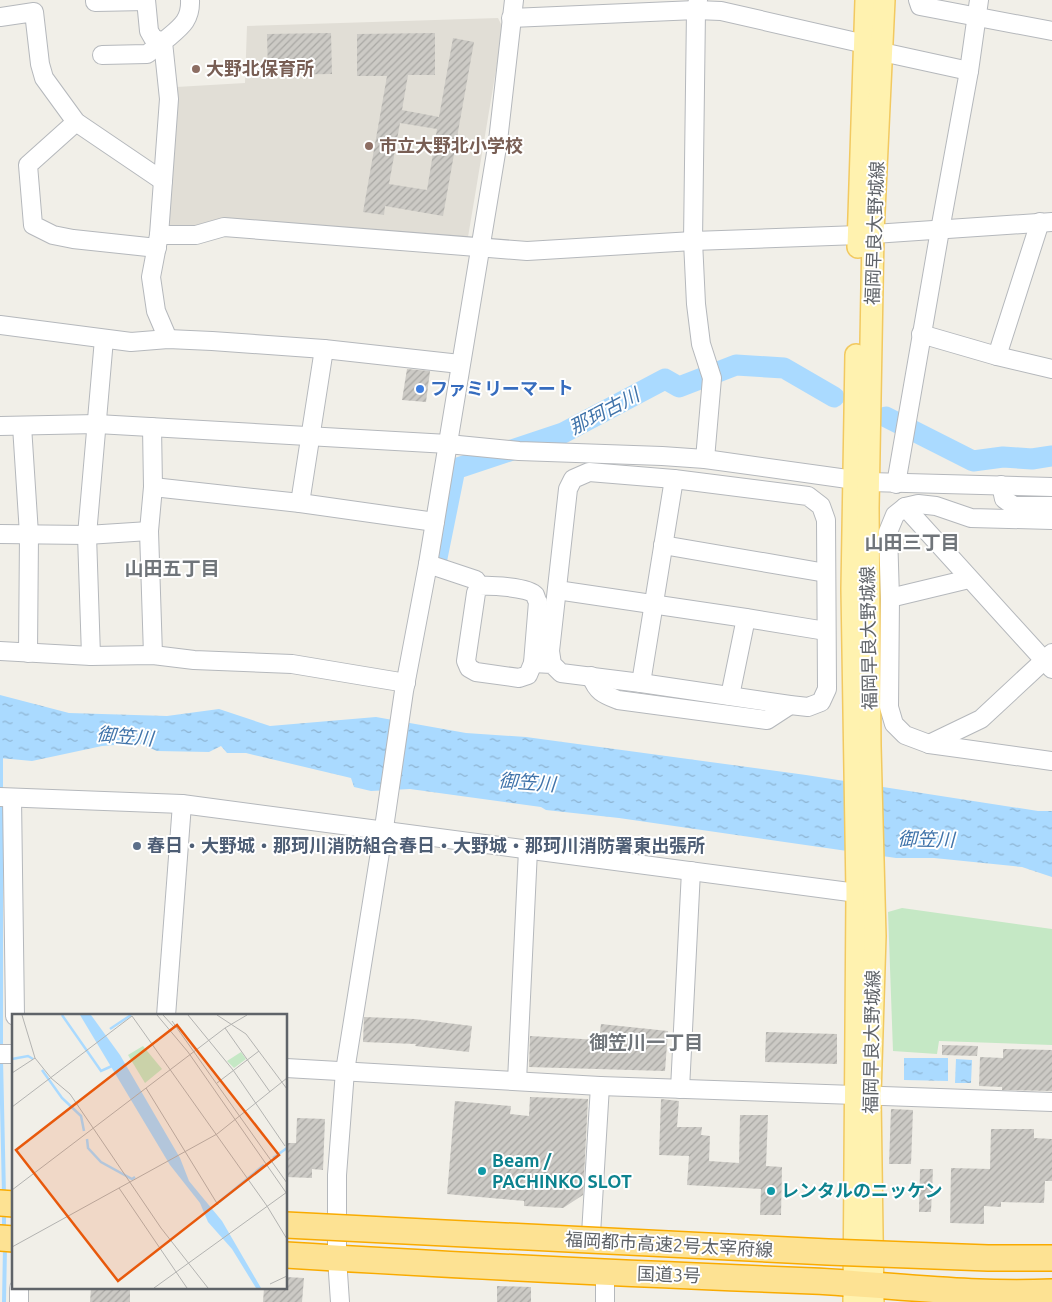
<svg xmlns="http://www.w3.org/2000/svg" width="1052" height="1302" font-family="Ubuntu,'Noto Sans JP',sans-serif">
<style>
.education{fill:#e1ded6}
.pitch{fill:#c5e8c5}
.water{fill:url(#water-ripples)}
.lines{fill:none;stroke-linecap:round;stroke-linejoin:round}
.stream{stroke:#aadaff;stroke-width:4}
.river{stroke:#aadaff;stroke-width:21}
.building{fill:url(#building-hatch);fill-rule:evenodd}
.minor-casing{stroke:#b5b8bc;stroke-width:20}
.major-casing{stroke:#f2c960;stroke-width:24}
.highway-casing{stroke:#f9ab00;stroke-width:28}
.minor{stroke:#fff;stroke-width:18}
.major{stroke:#fff2af;stroke-width:21}
.highway{stroke:#fde293;stroke-width:25}
.highway-bridge-casing{stroke:#f9ab00;stroke-width:28;stroke-linecap:butt}
.highway-bridge{stroke:#fde293;stroke-width:25}
.education-dot{fill:#8d6e63;stroke:#fff;stroke-width:2}
.shop-dot{fill:#3f7fe0;stroke:#fff;stroke-width:2}
.service-dot{fill:#5c6f8a;stroke:#fff;stroke-width:2}
.culture-dot{fill:#0f9aa8;stroke:#fff;stroke-width:2}
.labels{text-anchor:middle;stroke-width:4;stroke-linejoin:round;paint-order:stroke}
.education-label{font-size:18px;font-weight:bold;fill:#785e54;stroke:#fff;text-anchor:start}
.street-label{font-size:18px;fill:#5f6368;stroke:#fff}
.shop-label{font-size:18px;font-weight:bold;fill:#366cbe;stroke:#fff;text-anchor:start}
.service-label{font-size:18px;font-weight:bold;fill:#4e5e75;stroke:#fff;text-anchor:start}
.culture-label{font-size:18px;font-weight:bold;fill:#0d838f;stroke:#fff;text-anchor:start}
.water-label{font-size:19px;font-style:italic;fill:#4174aa;stroke:#fff}
.neighbourhood-label{font-size:19px;font-weight:bold;fill:#70757a;stroke:#fff}
.inset-river{fill:none;stroke:#aadaff;stroke-width:2.5}
.inset-road{fill:none;stroke:#b3b3b1;stroke-width:1}
.view{fill:#e8590c;fill-opacity:0.15;stroke:#e8590c;stroke-width:2.5}
.inset-edge{fill:none;stroke:#5f6368;stroke-width:2.5}
</style>
<defs>
<pattern id="water-ripples" width="26" height="14" patternUnits="userSpaceOnUse" patternTransform="scale(1.25)"><rect width="26" height="14" fill="#aadaff"/><path d="M2 4q2-2 4 0t4 0M15 11q2-2 4 0t4 0" fill="none" stroke="#8eb4d2"/></pattern>
<pattern id="building-hatch" width="6" height="6" patternUnits="userSpaceOnUse" patternTransform="scale(1.25)"><rect width="6" height="6" fill="#cccac5"/><path d="M-1 1l2-2M0 6l6-6M5 7l2-2" fill="none" stroke="#a9a8a4"/></pattern>
</defs>
<rect width="100%" height="100%" fill="#f1efe8"/>
<polygon class="education" points="498,18 503,28 468,237 458,246 167,230 176,87 245,83 247,26"/>
<polygon class="pitch" points="902,908 1052,929 1052,1045 939,1041 937,1054 893,1051 888,912"/>
<g class="water">
<polygon points="0,695 69,713 167,716 219,709 270,726 376,717 466,733 526,737 806,775 1038,811 1052,811 1052,877 1022,867 934,858 896,858 619,818 546,810 541,807 410,789 371,791 354,787 351,778 246,753 227,753 221,746 209,752 157,751 138,743 102,746 32,761 0,758"/>
<polygon points="904,1058 948,1058 948,1081 904,1080"/>
<polygon points="956,1059 972,1060 971,1083 955,1083"/>
</g>
<g class="lines">
<g class="stream">
<polyline points="1,792 1,754"/>
<polyline points="1,1050 1,802"/>
<polyline points="1,1059 4,1195"/>
<polyline points="4,1212 4,1230"/>
<polyline points="4,1302 5,1247"/>
</g>
<g class="river">
<polyline points="886,417 973,461 1003,457 1032,459 1052,456"/>
<polyline points="437,558 455,469 563,433 665,379 679,387 736,365 784,368 834,397"/>
</g>
</g>
<g class="building">
<polygon points="331,33 332,74 268,75 267,34"/>
<path d="M435 33V75H408L402 110 439 117 453 38 474 42 443 216 385 206 384 215 363 212 387 76H357V34ZM400 123 437 129 427 190 389 184Z"/>
<polygon points="407,369 430,371 426,402 402,400"/>
<polygon points="364,1017 415,1019 472,1026 469,1052 415,1046 416,1044 363,1042"/>
<polygon points="601,1024 668,1031 665,1071 529,1067 530,1036 599,1040"/>
<polygon points="766,1032 837,1034 837,1064 765,1062"/>
<polygon points="942,1045 978,1046 977,1056 942,1055"/>
<polygon points="1003,1049 1052,1050 1052,1091 1002,1090 1002,1087 979,1086 980,1057 1003,1058"/>
<polygon points="530,1097 588,1099 583,1195 563,1208 524,1206 524,1201 447,1194 455,1101 511,1106 510,1114 529,1116"/>
<polygon points="661,1099 679,1101 677,1127 702,1127 701,1135 710,1136 709,1161 739,1163 740,1115 768,1115 766,1166 782,1167 781,1215 760,1215 761,1189 687,1185 689,1156 659,1155"/>
<polygon points="891,1109 913,1110 911,1164 889,1164"/>
<polygon points="297,1118 325,1119 323,1170 312,1169 312,1178 286,1177 286,1143 296,1143"/>
<polygon points="991,1129 1034,1129 1034,1138 1052,1139 1052,1181 1045,1181 1044,1203 1001,1202 1001,1207 984,1206 984,1224 950,1223 951,1168 990,1169"/>
<polygon points="920,1169 933,1169 931,1212 919,1212"/>
<polygon points="286,1277 304,1278 302,1302 263,1302 264,1288 286,1288"/>
<polygon points="497,1286 531,1287 531,1302 497,1302"/>
<polygon points="91,1288 130,1288 130,1302 90,1302"/>
</g>
<g class="lines">
<defs>
<g id="minor">
<polyline points="95,0 95,2 146,1"/>
<polyline points="146,0 149,31 153,38 163,42"/>
<polyline points="698,0 696,10 693,241 696,304 701,344 712,378 705,459"/>
<polyline points="918,0 920,6 1052,31"/>
<polyline points="0,17 34,12 40,64 44,78 76,122 163,181"/>
<polyline points="511,18 696,10 721,11 865,44"/>
<polyline points="882,52 969,71"/>
<polyline points="102,55 147,54 163,42"/>
<polyline points="76,122 28,165 33,225 53,235 73,239 157,248"/>
<polyline points="159,235 196,235 224,227 527,251 693,241 859,235 1052,222"/>
<polyline points="0,325 131,342 168,339 212,341 324,349 460,364"/>
<polyline points="921,334 997,356 1052,369"/>
<path d="M168 339 156 311 151 277 159 235 169 99 163 42C179 28 191 22 190 0"/>
<polyline points="997,356 1040,222"/>
<polyline points="0,426 97,424 448,444 519,451 662,456 705,459 869,482 1052,487"/>
<polyline points="22,426 29,534 28,653"/>
<polyline points="152,427 153,487 149,531 153,655"/>
<polyline points="896,484 940,230 969,71 979,0"/>
<polyline points="1001,485 1004,499 1014,506 1052,506"/>
<polyline points="153,487 300,503 435,522"/>
<polyline points="300,503 324,349"/>
<polyline points="905,507 1052,669"/>
<polyline points="1052,520 971,518 936,506 918,504 905,507 895,515 888,532 890,598 889,707 894,724 905,735 929,744 1052,761"/>
<polyline points="0,534 87,535 149,531"/>
<polyline points="663,545 826,573"/>
<path d="M428 564 476 580 479 586C489 585 529 587 535 595 535 595 537 601 538 602L533 663 528 675 519 678 476 672 469 668 466 661 476 593 479 586"/>
<polyline points="557,590 746,618 826,631"/>
<polyline points="890,598 969,579"/>
<polyline points="0,651 91,656 153,655 194,660 292,664 406,683"/>
<polyline points="91,656 87,535 104,339"/>
<polyline points="533,663 552,664 561,673 641,683 790,705 808,707 821,702 827,689 826,520 821,506 808,496 674,479 589,472 573,479 568,489 550,651 552,664"/>
<path d="M591 676C597 692 603 694 618 700L767 720 790 705"/>
<polyline points="641,683 674,479"/>
<polyline points="730,696 746,618"/>
<polyline points="929,744 981,719 1052,653"/>
<polyline points="0,797 182,804 857,893"/>
<polyline points="12,798 15,1016"/>
<polyline points="166,1016 182,804"/>
<polyline points="0,1054 14,1054"/>
<polyline points="286,1068 600,1086 1052,1102"/>
<polyline points="517,1081 528,850"/>
<polyline points="680,1089 691,871"/>
<polyline points="591,1234 600,1086"/>
<polyline points="605,1273 605,1302"/>
<polyline points="19,1302 19,1288"/>
<polyline points="340,1302 337,1258 337,1175 345,1071 385,821 404,691 428,564 498,141 514,0"/>
</g>
<g id="major">
<polyline points="858,247 866,0"/>
<polyline points="854,1302 857,893 852,589 856,355"/>
<polyline points="873,1302 870,1096 875,936 870,746 868,508 873,233 884,0"/>
</g>
<g id="highway">
<polyline points="0,1203 14,1204"/>
<polyline points="0,1238 14,1239"/>
<path d="M286 1255C462 1266 638 1274 813 1281 893 1285 973 1296 1052 1292"/>
</g>
</defs>
<use href="#minor" class="minor-casing"/>
<use href="#major" class="major-casing"/>
<use href="#highway" class="highway-casing"/>
<use href="#minor" class="minor"/>
<use href="#major" class="major"/>
<use href="#highway" class="highway"/>
<defs>
<polyline id="highway-bridge" points="286,1225 828,1252 988,1258 1052,1258"/>
</defs>
<use href="#highway-bridge" class="highway-bridge-casing"/>
<use href="#highway-bridge" class="highway-bridge"/>
</g>
<g class="education-dot">
<circle cx="196" cy="69" r="5"/>
<circle cx="369" cy="146" r="5"/>
</g>
<circle class="shop-dot" cx="420" cy="389" r="5"/>
<circle class="service-dot" cx="137" cy="846" r="5"/>
<g class="culture-dot">
<circle cx="482" cy="1171" r="5"/>
<circle cx="771" cy="1191" r="5"/>
</g>
<g class="labels">
<g class="education-label">
<text x="206" y="75">大野北保育所</text>
<text x="379" y="152">市立大野北小学校</text>
</g>
<g class="street-label">
<text transform="translate(875 233) rotate(-88)" y="6">福岡早良大野城線</text>
<text transform="translate(869 638) rotate(-91)" y="6">福岡早良大野城線</text>
<text transform="translate(872 1042) rotate(-89)" y="6">福岡早良大野城線</text>
<text transform="translate(669 1245) rotate(3)" y="6">福岡都市高速2号太宰府線</text>
<text transform="translate(669 1275) rotate(2)" y="6">国道3号</text>
</g>
<g class="shop-label">
<text x="430" y="395">ファミリーマート</text>
</g>
<g class="service-label">
<text x="147" y="852">春日・大野城・那珂川消防組合春日・大野城・那珂川消防署東出張所</text>
</g>
<g class="culture-label">
<text x="492" y="1167">Beam /<tspan x="492" dy="21">PACHINKO SLOT</tspan></text>
<text x="781" y="1197">レンタルのニッケン</text>
</g>
<g class="water-label">
<text transform="translate(604 411) rotate(-28)" y="7">那珂古川</text>
<text transform="translate(125 736) rotate(5)" y="7">御笠川</text>
<text transform="translate(527 782) rotate(4)" y="7">御笠川</text>
<text transform="translate(926 839) rotate(1)" y="7">御笠川</text>
</g>
<g class="neighbourhood-label">
<text x="912" y="549">山田三丁目</text>
<text x="172" y="575">山田五丁目</text>
<text x="646" y="1049">御笠川一丁目</text>
</g>
</g>
<g transform="translate(12 1014)">
<rect width="275" height="275" fill="#f1efe8"/>
<path d="M229 38 234 45 222 54 215 47Z" fill="#c5e8c5"/>
<path d="M131 32 150 55 133 69 116 41Z" fill="#c5e8c5"/>
<path d="M68 1H79L108 41 168 144 177 167 210 207 249 274H244L220 235 196 208 188 189 158 151Z" fill="#aadaff"/>
<path class="inset-river" d="M50 1 89 57 100 52M98 15 119 1M0 45 16 42 21 45M30 56 50 84 69 102 72 117M75 125 76 134 89 148 120 165 123 163M261 144 275 134M207 188 252 151"/>
<path class="inset-road" d="M10 1 23 44 39 64 58 80 149 214 196 274M145 1 176 38 275 180M151 1 162 13M176 1 221 56 273 132M205 1 234 20 275 75M120 2 255 192 275 225M160 7 275 169M213 14 258 78M0 59 23 44M205 69 247 37M134 74 206 191M0 93 120 2M107 174 175 274M0 176 213 14 235 1M0 233 205 120 275 64M258 270 275 262M142 274 275 178"/>
<path class="view" d="M165 11 267 141 106 267 4 136Z"/>
<rect width="275" height="275" class="inset-edge"/>
</g>
</svg>
